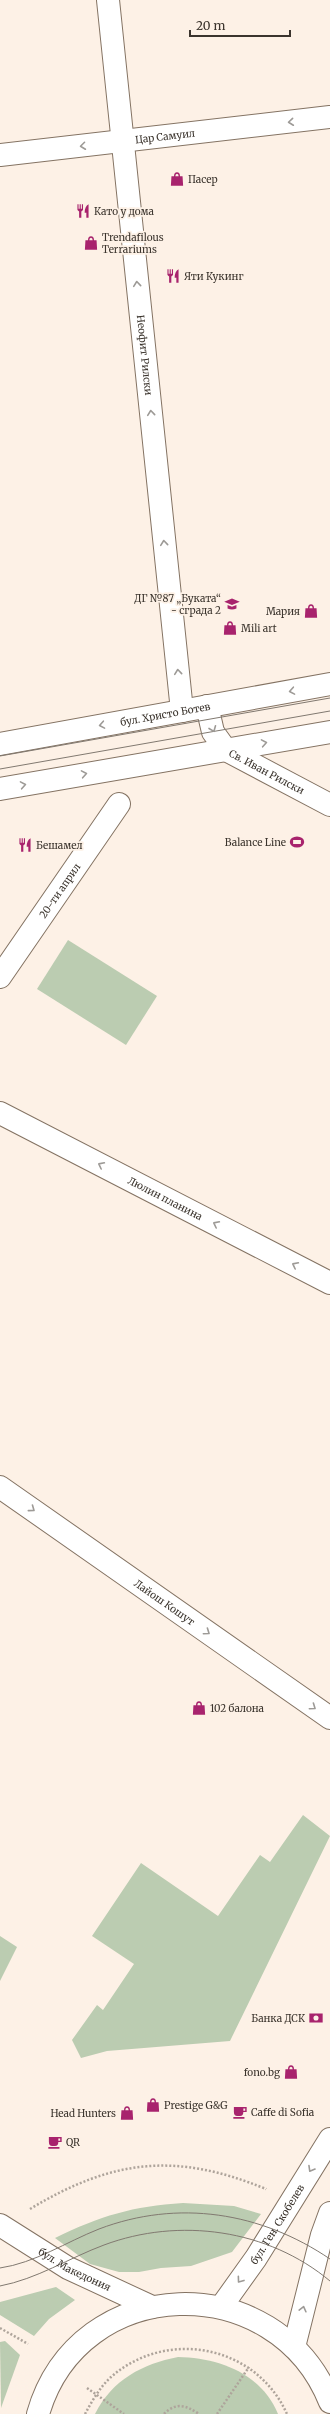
<svg xmlns="http://www.w3.org/2000/svg" width="330" height="2414" font-family="Merriweather,serif">
<style>
.green{fill:#bbccb1}
.lines{fill:none;stroke-linecap:round;stroke-linejoin:round}
.minor-casing{stroke:#847363;stroke-width:24}
.major-casing{stroke:#847363;stroke-width:24}
.path{stroke:#aea49b;stroke-width:2.5;stroke-dasharray:2 2;stroke-linecap:butt}
.minor{stroke:#fff;stroke-width:22}
.major{stroke:#fff;stroke-width:22}
.tram{stroke:#817970;stroke-width:1}
.oneway{stroke:#9d9a96}
.labels{text-anchor:middle;stroke-width:3.5;stroke-linejoin:round;paint-order:stroke}
.street-label{font-size:10px;fill:#3b342d;stroke:#fdf1e6}
.poi-label{font-size:10px;fill:#3b342d;stroke:#fdf1e6;text-anchor:start}
</style>
<rect width="100%" height="100%" fill="#fdf1e6"/>
<g class="green">
<polygon points="68,940 157,996 126,1045 37,989"/>
<polygon points="303,1815 330,1836 230,2041 107,2051 81,2058 72,2040 97,2005 103,2010 134,1964 92,1936 141,1863 218,1916 260,1855 270,1862"/>
<polygon points="0,1936 17,1947 0,1981"/>
<path d="M183 2203 234 2206 261 2214 232 2252 191 2266 161 2268 139 2272H119L90 2264 55 2238C100 2216 133 2206 183 2203Z"/>
<polygon points="56,2287 75,2300 49,2319 34,2336 0,2315 0,2302"/>
<polygon points="5,2341 20,2355 1,2408 0,2342"/>
<path d="M178 2357C219 2358 261 2373 278 2414H95C112 2380 142 2364 178 2357Z"/>
</g>
<g class="lines">
<defs>
<g id="minor">
<path id="s1" d="M108 0 182 711"/>
<path id="s2" d="M0 155 330 117"/>
<path id="s3" d="M207 706 213 732 226 750 330 805"/>
<path id="s4" d="M0 977 119 804"/>
<path id="s5" d="M0 1113 330 1283"/>
<path id="s6" d="M0 1487 330 1718"/>
<path id="s7" d="M0 2225 68 2268 152 2307"/>
</g>
<g id="major">
<path id="s8" d="M0 744 330 684"/>
<polyline points="0,789 330,732"/>
<path id="s9" d="M221 2307 256 2258 330 2139"/>
<polyline points="294,2347 322,2235 330,2213"/>
<path d="M38 2414C79 2272 276 2267 330 2402"/>
</g>
</defs>
<use href="#minor" class="minor-casing"/>
<use href="#major" class="major-casing"/>
<g class="path">
<path d="M30 2209C113 2159 176 2152 266 2189"/>
<polyline points="0,2328 28,2344"/>
<polyline points="87,2388 124,2414"/>
<path d="M85 2414C92 2401 100 2387 111 2377 167 2328 256 2345 287 2414"/>
<path d="M164 2414C176 2402 186 2405 199 2414"/>
<polyline points="217,2414 249,2367"/>
</g>
<use href="#minor" class="minor"/>
<use href="#major" class="major"/>
<g class="tram">
<polyline points="0,756 330,698"/>
<polyline points="0,769 330,711"/>
<path d="M0 2268C35 2263 66 2242 99 2229 178 2199 261 2212 330 2259"/>
<path d="M0 2286C37 2279 69 2258 104 2245 179 2217 268 2229 330 2281"/>
</g>
</g>
<defs><path id="oneway-chevron" d="M-2-3.5L2.5 0L-2 3.5" fill="none" stroke-width="1.6" stroke-linecap="round" stroke-linejoin="round"/></defs>
<g class="oneway">
<use href="#oneway-chevron" transform="translate(291 122) rotate(174)"/>
<use href="#oneway-chevron" transform="translate(83 146) rotate(173)"/>
<use href="#oneway-chevron" transform="translate(137 284) rotate(-96)"/>
<use href="#oneway-chevron" transform="translate(151 413) rotate(-96)"/>
<use href="#oneway-chevron" transform="translate(164 543) rotate(-96)"/>
<use href="#oneway-chevron" transform="translate(178 672) rotate(-96)"/>
<use href="#oneway-chevron" transform="translate(292 691) rotate(170)"/>
<use href="#oneway-chevron" transform="translate(102 725) rotate(170)"/>
<use href="#oneway-chevron" transform="translate(213 729) rotate(68)"/>
<use href="#oneway-chevron" transform="translate(264 743) rotate(-10)"/>
<use href="#oneway-chevron" transform="translate(84 774) rotate(-10)"/>
<use href="#oneway-chevron" transform="translate(23 785) rotate(-10)"/>
<use href="#oneway-chevron" transform="translate(101 1165) rotate(-153)"/>
<use href="#oneway-chevron" transform="translate(216 1224) rotate(-153)"/>
<use href="#oneway-chevron" transform="translate(295 1265) rotate(-153)"/>
<use href="#oneway-chevron" transform="translate(32 1509) rotate(36)"/>
<use href="#oneway-chevron" transform="translate(207 1632) rotate(35)"/>
<use href="#oneway-chevron" transform="translate(313 1707) rotate(35)"/>
<use href="#oneway-chevron" transform="translate(311 2169) rotate(120)"/>
<use href="#oneway-chevron" transform="translate(240 2280) rotate(126)"/>
<use href="#oneway-chevron" transform="translate(303 2309) rotate(-76)"/>
</g>
<defs>
<symbol id="shop-bare" viewBox="-9 -9 18 18"><path d="M-5-2.5h2.3a2.7 3.5 0 0 1 5.4 0H5L5.5 6h-11ZM-1.5-2.5h3a1.5 2.3 0 0 0-3 0Z" fill="#a8236d" stroke="#fdf1e6" stroke-width="2.5" paint-order="stroke"/></symbol>
<symbol id="restaurant-bare" viewBox="-9 -9 18 18"><path d="M-5-6h1v4h1v-4h1v4h1v-4h1v5L-1.5 .5V6h-2V.5L-5-1ZM5-6V6H3V1.5H1.5Q1.5-4 5-6Z" fill="#a8236d" stroke="#fdf1e6" stroke-width="2.5" paint-order="stroke"/></symbol>
<symbol id="school-bare" viewBox="-9 -9 18 18"><path d="M0-5L7-2L0 1L-7-2ZM-4 1L0 2.5L4 1V4Q0 6-4 4Z" fill="#a8236d" stroke="#fdf1e6" stroke-width="2.5" paint-order="stroke"/></symbol>
<symbol id="stadium-bare" viewBox="-9 -9 18 18"><path d="M0-5a6.5 5 0 1 0 0 10a6.5 5 0 1 0 0-10ZM-3.5-1.8h7v3.6h-7Z" fill="#a8236d" stroke="#fdf1e6" stroke-width="2.5" paint-order="stroke"/></symbol>
<symbol id="bank-bare" viewBox="-9 -9 18 18"><path d="M-6-4H6V4H-6ZM0-2.3a2.3 2.3 0 1 0 0 4.6a2.3 2.3 0 1 0 0-4.6Z" fill="#a8236d" stroke="#fdf1e6" stroke-width="2.5" paint-order="stroke"/></symbol>
<symbol id="cafe-bare" viewBox="-9 -9 18 18"><path d="M-5.5-4.5H6V0H3Q3 3.5 0 3.5H-2.5Q-5.5 3.5-5.5 0ZM3-3.2v2h1.7v-2ZM-6 4.5H4V6H-6Z" fill="#a8236d" stroke="#fdf1e6" stroke-width="2.5" paint-order="stroke"/></symbol>
</defs>
<g fill-rule="evenodd">
<use href="#shop-bare" x="167" y="169" width="20" height="20"/>
<use href="#restaurant-bare" x="73" y="201" width="20" height="20"/>
<use href="#shop-bare" x="81" y="233" width="20" height="20"/>
<use href="#restaurant-bare" x="163" y="266" width="20" height="20"/>
<use href="#school-bare" x="222" y="594" width="20" height="20"/>
<use href="#shop-bare" x="301" y="601" width="20" height="20"/>
<use href="#shop-bare" x="220" y="618" width="20" height="20"/>
<use href="#stadium-bare" x="287" y="832" width="20" height="20"/>
<use href="#restaurant-bare" x="15" y="835" width="20" height="20"/>
<use href="#shop-bare" x="189" y="1698" width="20" height="20"/>
<use href="#bank-bare" x="306" y="2008" width="20" height="20"/>
<use href="#shop-bare" x="281" y="2062" width="20" height="20"/>
<use href="#shop-bare" x="143" y="2095" width="20" height="20"/>
<use href="#cafe-bare" x="230" y="2102" width="20" height="20"/>
<use href="#shop-bare" x="117" y="2103" width="20" height="20"/>
<use href="#cafe-bare" x="45" y="2132" width="20" height="20"/>
</g>
<g class="labels">
<g class="street-label">
<text dy="4" stroke="none"><textPath href="#s2" startOffset="166">Цар Самуил</textPath></text>
<text dy="4" stroke="none"><textPath href="#s1" startOffset="357">Неофит Рилски</textPath></text>
<text dy="4" stroke="none"><textPath href="#s8" startOffset="168">бул. Христо Ботев</textPath></text>
<text dy="4" stroke="none"><textPath href="#s3" startOffset="95">Св. Иван Рилски</textPath></text>
<text dy="4" stroke="none"><textPath href="#s4" startOffset="105">20-ти април</textPath></text>
<text dy="4" stroke="none"><textPath href="#s5" startOffset="186">Люлин планина</textPath></text>
<text dy="4" stroke="none"><textPath href="#s6" startOffset="201">Лайош Кошут</textPath></text>
<text dy="4" stroke="none"><textPath href="#s9" startOffset="100">бул. Ген. Скобелев</textPath></text>
<text dy="4" stroke="none"><textPath href="#s7" startOffset="87">бул. Македония</textPath></text>
</g>
<g class="poi-label">
<text x="188" y="183">Пасер</text>
<text x="94" y="215">Като у дома</text>
<text x="102" y="241">Trendafilous<tspan x="102" dy="12">Terrariums</tspan></text>
<text x="184" y="280">Яти Кукинг</text>
<text x="221" y="602" text-anchor="end">ДГ №87 „Буката“<tspan x="221" dy="12">- сграда 2</tspan></text>
<text x="300" y="615" text-anchor="end">Мария</text>
<text x="241" y="632">Mili art</text>
<text x="286" y="846" text-anchor="end">Balance Line</text>
<text x="36" y="849">Бешамел</text>
<text x="210" y="1712">102 балона</text>
<text x="305" y="2022" text-anchor="end">Банка ДСК</text>
<text x="280" y="2076" text-anchor="end">fono.bg</text>
<text x="164" y="2109">Prestige G&amp;G</text>
<text x="251" y="2116">Caffe di Sofia</text>
<text x="116" y="2117" text-anchor="end">Head Hunters</text>
<text x="66" y="2146">QR</text>
</g>
</g>
<path d="M190 30v6h100v-6" fill="none" stroke="#3b342d" stroke-width="2"/>
<text x="196" y="30" font-size="12" fill="#3b342d" stroke="#fdf1e6" stroke-width="3" paint-order="stroke">20 m</text>
</svg>
